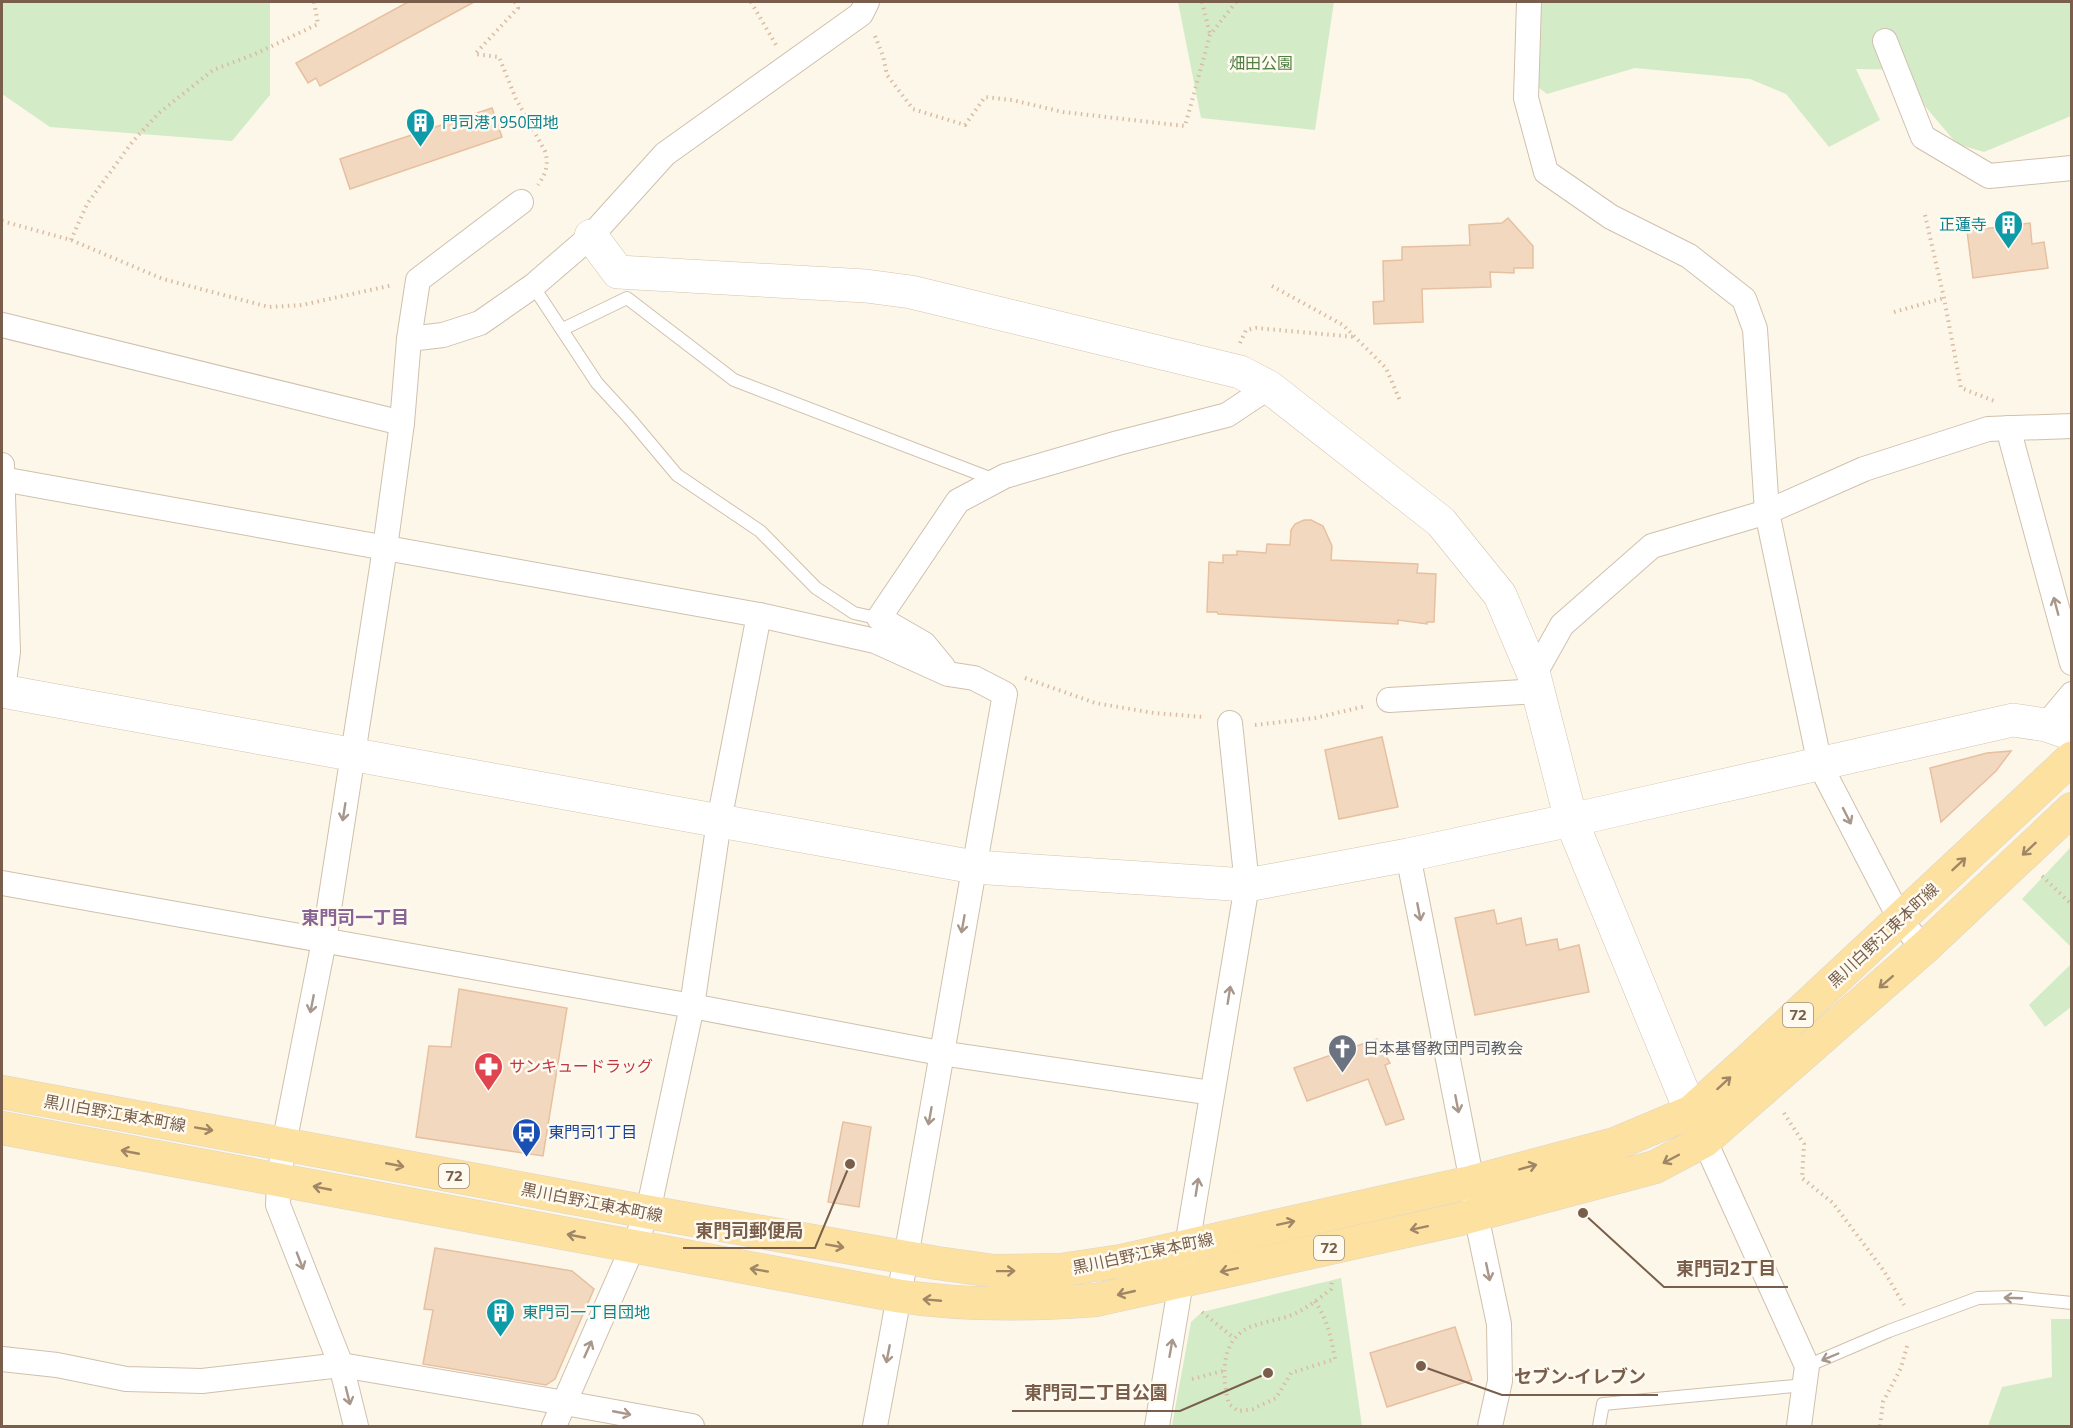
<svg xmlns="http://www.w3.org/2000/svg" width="2073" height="1428" font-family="'Open Sans','Noto Sans JP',sans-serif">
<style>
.green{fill:#d3ecc7}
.building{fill:#f3d8c0;stroke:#e6c0a0;stroke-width:1.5}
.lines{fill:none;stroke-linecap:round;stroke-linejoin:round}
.lane-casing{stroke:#d0c0ae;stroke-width:14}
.street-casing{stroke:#d0c0ae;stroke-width:26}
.secondary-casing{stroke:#d6c2ae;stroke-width:34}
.primary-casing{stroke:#dcd5d0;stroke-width:34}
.path{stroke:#d9bca2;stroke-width:4;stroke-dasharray:1.5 4.5;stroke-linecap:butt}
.lane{stroke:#fff;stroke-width:12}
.street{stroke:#fff;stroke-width:24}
.secondary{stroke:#fff;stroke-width:33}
.primary{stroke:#fce1a1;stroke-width:33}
.oneway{stroke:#a8978a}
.oneway2{stroke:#a08665}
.labels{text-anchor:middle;stroke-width:5;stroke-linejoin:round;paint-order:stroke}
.shield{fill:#fffaf0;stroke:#a18e7c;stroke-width:1.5}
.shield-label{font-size:15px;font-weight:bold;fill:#795f4b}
.park-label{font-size:16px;fill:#507f42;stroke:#fffaf0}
.culture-label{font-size:16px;fill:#0d838f;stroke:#fffaf0;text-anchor:start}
.street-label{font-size:16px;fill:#795f4b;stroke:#fffaf0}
.worship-label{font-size:16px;fill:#5b616d;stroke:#fffaf0;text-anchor:start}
.health-label{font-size:16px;fill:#be3a42;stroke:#fffaf0;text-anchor:start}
.transit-label{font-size:16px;fill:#164399;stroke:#fffaf0;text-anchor:start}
.neighbourhood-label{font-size:18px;font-weight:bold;fill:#886495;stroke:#fffaf0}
.leader{fill:none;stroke:#795f4b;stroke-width:2}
.callout-dot{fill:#795f4b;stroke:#fffaf0;stroke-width:2}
.callout-label{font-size:18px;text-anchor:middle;font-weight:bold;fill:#795f4b;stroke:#fffaf0;stroke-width:5;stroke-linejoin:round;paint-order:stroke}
</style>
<rect width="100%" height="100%" fill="#fdf7e9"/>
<g class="green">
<polygon points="2,2 270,2 270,95 232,141 50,127 2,94"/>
<polygon points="1178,2 1334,2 1315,130 1201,118"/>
<polygon points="1538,2 2071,2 2071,116 1984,152 1957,144 1913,92 1909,70 1856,69 1880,120 1829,147 1786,94 1750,79 1635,68 1547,94 1538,87"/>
<polygon points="2071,847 2071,947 2022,899"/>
<polygon points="2071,964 2071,1007 2045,1027 2029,1005"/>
<polygon points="1341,1278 1362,1426 1185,1426 1172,1425 1191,1322 1202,1312"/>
<polygon points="2051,1319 2071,1319 2071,1426 1988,1426 2002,1387 2052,1377"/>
</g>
<g class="building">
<polygon points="408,2 474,2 320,86 316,78 308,83 296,63"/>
<polygon points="492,108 502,137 350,189 340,159"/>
<polygon points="1508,218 1533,246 1533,268 1514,268 1514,273 1490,272 1491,287 1422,289 1423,322 1374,324 1373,302 1384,301 1383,261 1402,260 1402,247 1470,245 1469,225 1502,223"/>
<polygon points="2030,223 2032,244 2044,242 2048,268 1973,278 1967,231"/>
<polygon points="1304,520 1311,520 1323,526 1332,546 1331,560 1418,564 1417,573 1436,574 1434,622 1427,622 1427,624 1398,620 1398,624 1218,614 1217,612 1207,612 1209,562 1223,563 1223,555 1237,555 1237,551 1266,553 1267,544 1290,545 1291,530 1295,524"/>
<polygon points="1382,737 1398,807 1339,819 1325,750"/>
<polygon points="2011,751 1996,771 1941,822 1930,768 1987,753"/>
<polygon points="1494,910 1497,924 1521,918 1526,945 1557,939 1559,950 1579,945 1589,992 1475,1015 1455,918"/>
<polygon points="459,989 567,1008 543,1156 416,1137 429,1046 451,1047"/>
<polygon points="1377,1039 1390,1063 1385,1065 1404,1119 1386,1125 1368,1079 1307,1101 1294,1068"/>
<polygon points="843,1122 871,1127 859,1207 828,1202"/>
<polygon points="435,1248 572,1271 594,1289 555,1379 546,1385 423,1364 433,1310 424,1309"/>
<polygon points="1455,1327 1472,1380 1387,1407 1370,1353"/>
</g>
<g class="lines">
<defs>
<g id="lane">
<polyline points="533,286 597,383 630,419 677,475 760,531 816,588 854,613 881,619"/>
<polyline points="563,329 627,298 734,380 995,480"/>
<polyline points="1807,1366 1889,1331 1978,1298 2013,1297 2072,1303"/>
<polyline points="1599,1426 1603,1404 1805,1385"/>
</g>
<g id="street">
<polyline points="1529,2 1526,98 1546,172 1611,217 1689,256 1744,299 1755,329 1767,512 1820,765 1900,919 1923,949"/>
<polyline points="1885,41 1923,137 1989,176 2072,168"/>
<polyline points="2,325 402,423"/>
<polyline points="409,339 418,280 521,202"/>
<polyline points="2008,428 2072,663"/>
<path d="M2 479 759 615 875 641 948 674 974 678 1005 694C961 938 921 1183 875 1426"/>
<polyline points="943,667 924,644 879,618 958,501 1005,476 1118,443 1227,415 1269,387"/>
<polyline points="1534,675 1562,625 1652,546 1767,512 1864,469 1988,429 2072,426"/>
<polyline points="2,696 8,652 2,465"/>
<polyline points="1389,700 1538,691"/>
<polyline points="2046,725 2072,694"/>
<polyline points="1408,855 1472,1182 1476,1215 1499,1324 1500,1381 1490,1426"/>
<polyline points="2,883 692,1006 940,1053 1212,1093"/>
<polyline points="1698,1126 1807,1366 1799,1426"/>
<polyline points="2,1359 57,1365 126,1379 202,1381 341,1365 565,1403 692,1426"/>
<polyline points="356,1426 341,1365 278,1205 279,1180 284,1144 324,941 385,548 402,423 409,339 443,335 480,323 533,286 591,236 665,154 861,14 867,2"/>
<polyline points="554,1426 648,1212 692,1006 719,821 759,615"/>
<polyline points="1157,1426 1247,885 1230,723"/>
</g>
<g id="secondary">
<polyline points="591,236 618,272 866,286 911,292 1240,372 1269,387 1441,522 1500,595 1534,675 1571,820 1691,1112"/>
<polyline points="2,691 974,867 1247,885 1408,855 1571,820 2013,720 2046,725 2072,734"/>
</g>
<g id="primary">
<polyline points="2,1092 648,1212 937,1263 994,1271 1061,1270 1121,1261 1472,1182 1615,1144 1691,1112 1751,1058 2072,758"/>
<path d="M2 1128 899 1296C964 1306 1031 1305 1096 1300L1456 1220 1655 1167 1704 1141 1923 949 2072 809"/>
</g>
</defs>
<use href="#lane" class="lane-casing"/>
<use href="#street" class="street-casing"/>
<use href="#secondary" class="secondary-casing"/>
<use href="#primary" class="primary-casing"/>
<g class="path">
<path d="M515 2 518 8 475 54 499 57 516 99 545 151C549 165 546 173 538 185"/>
<polyline points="751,2 776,45"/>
<polyline points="1202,2 1210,34"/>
<polyline points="875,36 883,56 887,75 913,109 965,125 985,97 1012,100 1063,112 1185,126 1210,35 1236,2"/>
<polyline points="1925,215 1944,298 1961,388 1997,402"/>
<polyline points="2,221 71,240 163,279 269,307 302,305 393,285"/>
<polyline points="71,240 87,204 133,141 159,113 213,70 255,54 318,24 314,2"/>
<polyline points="1272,286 1343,325 1386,368 1401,403"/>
<polyline points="1894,312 1944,298"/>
<polyline points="1240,343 1246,330 1256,328 1356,337"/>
<polyline points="1025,678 1095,703 1154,713 1204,717"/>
<polyline points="1255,725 1315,718 1366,706"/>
<polyline points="2042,876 2072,905"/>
<polyline points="1784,1113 1804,1144 1802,1178 1833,1203 1884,1271 1904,1305"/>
<path d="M1315 1301C1327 1319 1331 1337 1335 1359L1291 1373 1276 1398 1253 1409 1238 1411 1229 1404C1221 1375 1220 1335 1256 1325 1270 1320 1287 1319 1300 1311 1311 1305 1321 1297 1331 1289L1332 1279"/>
<polyline points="1202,1312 1234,1338"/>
<polyline points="1192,1379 1223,1371"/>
<polyline points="1880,1426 1883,1402 1901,1368 1907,1346"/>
</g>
<use href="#lane" class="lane"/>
<use href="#street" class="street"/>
<use href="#secondary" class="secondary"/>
<use href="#primary" class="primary"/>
</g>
<defs><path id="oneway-shaft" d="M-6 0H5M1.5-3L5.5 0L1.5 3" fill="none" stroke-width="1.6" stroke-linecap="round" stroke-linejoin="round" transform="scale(1.5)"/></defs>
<g class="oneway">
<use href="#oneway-shaft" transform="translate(2056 606) rotate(-105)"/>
<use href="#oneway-shaft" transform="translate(344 812) rotate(99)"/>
<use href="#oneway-shaft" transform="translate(1847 816) rotate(63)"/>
<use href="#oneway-shaft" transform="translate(1419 912) rotate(79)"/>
<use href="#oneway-shaft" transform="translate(963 924) rotate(100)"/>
<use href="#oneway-shaft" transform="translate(1229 995) rotate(-81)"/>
<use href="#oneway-shaft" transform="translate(312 1004) rotate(101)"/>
<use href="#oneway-shaft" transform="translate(1457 1104) rotate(79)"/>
<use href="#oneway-shaft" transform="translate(930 1116) rotate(100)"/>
<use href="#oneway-shaft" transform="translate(1197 1187) rotate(-81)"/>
<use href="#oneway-shaft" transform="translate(300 1261) rotate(69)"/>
<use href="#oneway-shaft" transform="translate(1488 1272) rotate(78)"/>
<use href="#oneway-shaft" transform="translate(2013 1298) rotate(-178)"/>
<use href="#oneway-shaft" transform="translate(1171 1348) rotate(-80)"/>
<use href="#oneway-shaft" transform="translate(588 1349) rotate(-66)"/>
<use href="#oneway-shaft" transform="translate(888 1354) rotate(101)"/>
<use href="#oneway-shaft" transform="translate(1830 1357) rotate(157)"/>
<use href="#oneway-shaft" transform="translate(348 1396) rotate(76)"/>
<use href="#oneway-shaft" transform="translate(622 1413) rotate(11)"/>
</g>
<g class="oneway2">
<use href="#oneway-shaft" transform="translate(2029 849) rotate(137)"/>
<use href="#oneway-shaft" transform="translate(1959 864) rotate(-43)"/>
<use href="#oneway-shaft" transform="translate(1886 982) rotate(139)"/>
<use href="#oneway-shaft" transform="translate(1724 1083) rotate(-42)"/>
<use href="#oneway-shaft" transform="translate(204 1129) rotate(10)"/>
<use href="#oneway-shaft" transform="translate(130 1152) rotate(-169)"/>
<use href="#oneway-shaft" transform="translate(1671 1159) rotate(152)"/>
<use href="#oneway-shaft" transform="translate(395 1165) rotate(11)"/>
<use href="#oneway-shaft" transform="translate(1528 1167) rotate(-15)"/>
<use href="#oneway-shaft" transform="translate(322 1188) rotate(-169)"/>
<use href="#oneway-shaft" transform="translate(1286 1223) rotate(-12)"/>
<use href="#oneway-shaft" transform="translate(1419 1228) rotate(168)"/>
<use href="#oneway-shaft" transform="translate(576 1236) rotate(-169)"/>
<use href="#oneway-shaft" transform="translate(835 1246) rotate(10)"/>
<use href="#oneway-shaft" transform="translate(759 1270) rotate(-170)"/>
<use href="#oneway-shaft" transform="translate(1229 1270) rotate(168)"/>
<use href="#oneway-shaft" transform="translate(1006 1271) rotate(-1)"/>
<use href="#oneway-shaft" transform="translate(1126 1293) rotate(167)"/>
<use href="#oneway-shaft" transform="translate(932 1300) rotate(-175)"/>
</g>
<defs>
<symbol id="building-pin" viewBox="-11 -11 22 30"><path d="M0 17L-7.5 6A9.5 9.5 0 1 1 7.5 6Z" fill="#0f9aa8" stroke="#fffaf0"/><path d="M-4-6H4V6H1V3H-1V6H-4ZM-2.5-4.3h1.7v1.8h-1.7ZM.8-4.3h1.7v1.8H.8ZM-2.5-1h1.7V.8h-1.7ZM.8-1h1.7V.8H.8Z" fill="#fff"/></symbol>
<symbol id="church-pin" viewBox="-11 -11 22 30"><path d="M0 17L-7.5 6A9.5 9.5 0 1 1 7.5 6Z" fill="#6b7280" stroke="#fffaf0"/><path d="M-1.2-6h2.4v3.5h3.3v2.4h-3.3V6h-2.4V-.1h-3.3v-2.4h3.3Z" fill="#fff"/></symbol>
<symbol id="pharmacy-pin" viewBox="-11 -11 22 30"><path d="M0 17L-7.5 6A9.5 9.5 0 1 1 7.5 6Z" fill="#e0444e" stroke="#fffaf0"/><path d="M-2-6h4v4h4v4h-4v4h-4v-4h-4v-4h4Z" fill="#fff"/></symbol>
<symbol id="bus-pin" viewBox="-11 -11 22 30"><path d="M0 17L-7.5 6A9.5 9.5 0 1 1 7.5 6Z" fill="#1a4fb4" stroke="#fffaf0"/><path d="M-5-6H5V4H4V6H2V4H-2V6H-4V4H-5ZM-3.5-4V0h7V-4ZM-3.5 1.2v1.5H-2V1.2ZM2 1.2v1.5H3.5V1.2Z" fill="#fff"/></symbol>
</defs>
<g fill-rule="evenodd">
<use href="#building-pin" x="404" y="106" width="33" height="45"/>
<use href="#building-pin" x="1992" y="208" width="33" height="45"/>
<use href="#church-pin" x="1326" y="1032" width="33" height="45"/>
<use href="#pharmacy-pin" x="472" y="1050" width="33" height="45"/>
<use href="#bus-pin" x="510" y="1116" width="33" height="45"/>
<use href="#building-pin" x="484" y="1296" width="33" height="45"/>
</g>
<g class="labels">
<g class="shield">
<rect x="1783" y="1003" width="30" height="24" rx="4.5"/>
<rect x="439" y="1164" width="30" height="24" rx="4.5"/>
<rect x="1314" y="1236" width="30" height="24" rx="4.5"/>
</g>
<g class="shield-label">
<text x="1798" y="1020">72</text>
<text x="454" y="1181">72</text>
<text x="1329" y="1253">72</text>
</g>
<g class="park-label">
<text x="1261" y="69">畑田公園</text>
</g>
<g class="culture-label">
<text x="442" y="128">門司港1950団地</text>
<text x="1987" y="230" text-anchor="end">正蓮寺</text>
<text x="522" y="1318">東門司一丁目団地</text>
</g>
<g class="street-label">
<text transform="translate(1883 935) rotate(-43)" y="6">黒川白野江東本町線</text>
<text transform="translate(115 1113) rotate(10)" y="6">黒川白野江東本町線</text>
<text transform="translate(592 1202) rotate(11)" y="6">黒川白野江東本町線</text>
<text transform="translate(1143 1253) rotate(-12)" y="6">黒川白野江東本町線</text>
</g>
<g class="worship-label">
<text x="1363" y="1054">日本基督教団門司教会</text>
</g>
<g class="health-label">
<text x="509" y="1072">サンキュードラッグ</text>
</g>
<g class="transit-label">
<text x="548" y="1138">東門司1丁目</text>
</g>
<g class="neighbourhood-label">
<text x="355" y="924">東門司一丁目</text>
</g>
</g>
<path class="leader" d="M850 1164L815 1248H683M1583 1213L1664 1287H1788M1421 1366L1502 1395H1658M1268 1373L1180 1411H1012"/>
<g class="callout-dot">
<circle cx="850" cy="1164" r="6"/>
<circle cx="1583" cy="1213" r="6"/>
<circle cx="1421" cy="1366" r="6"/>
<circle cx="1268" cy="1373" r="6"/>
</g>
<g class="callout-label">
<text x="749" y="1237">東門司郵便局</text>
<text x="1726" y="1275">東門司2丁目</text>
<text x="1580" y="1383">セブン-イレブン</text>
<text x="1096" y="1399">東門司二丁目公園</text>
</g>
<rect width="2073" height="1428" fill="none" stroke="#795f4b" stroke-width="6"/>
</svg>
